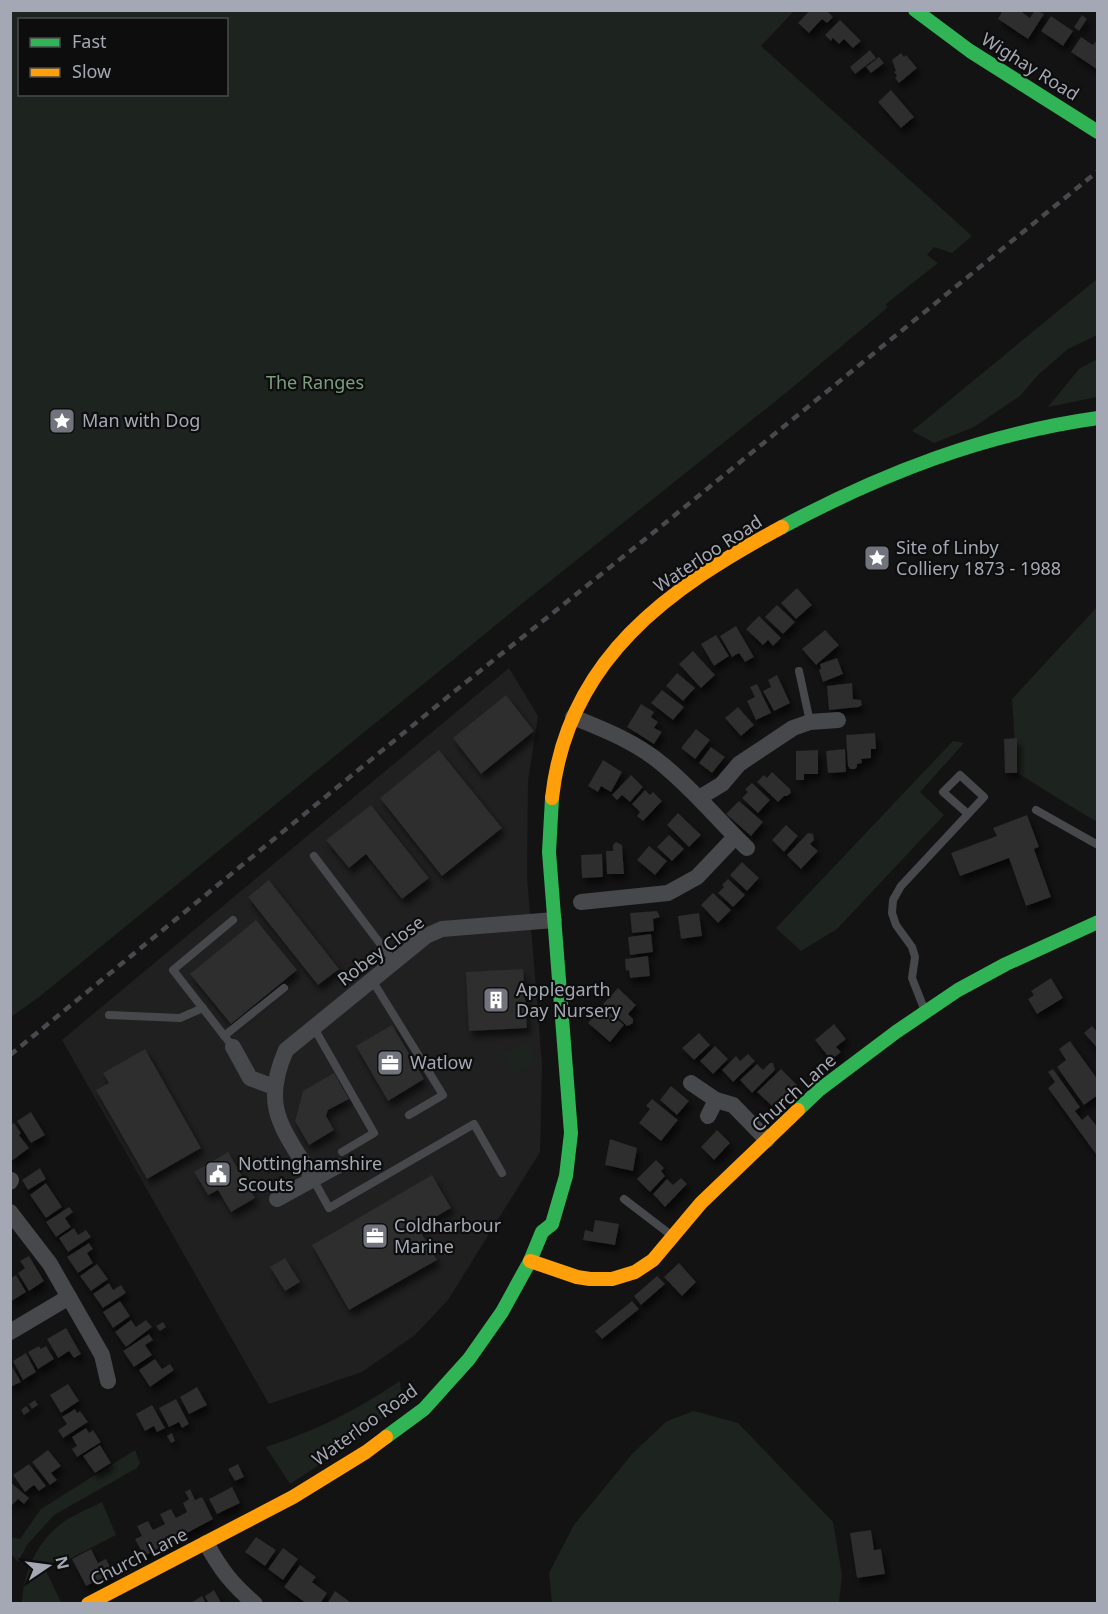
<svg xmlns="http://www.w3.org/2000/svg" width="1108" height="1614" font-family="'Noto Sans',sans-serif">
<style>
.built{fill:#202021}
.green{fill:#1d231e;fill-rule:evenodd}
.building{fill:#2d2d2e;filter:url(#shadow)}
.lines{fill:none;stroke-linecap:round;stroke-linejoin:round}
.lane{stroke:#47484b;stroke-width:8}
.street{stroke:#47484b;stroke-width:16}
.fast{stroke:#30b455;stroke-width:14}
.slow{stroke:#ff9f0a;stroke-width:14}
.rail{stroke:#48494c;stroke-width:4.5;stroke-dasharray:8 6;stroke-linecap:butt}
.labels{text-anchor:middle;stroke-width:4.5;stroke-linejoin:round;paint-order:stroke}
.street-label{font-size:18px;fill:#a4a8b4;stroke:#0d0d0e}
.park-label{font-size:18px;fill:#7b9e80;stroke:#0d0d0e}
.poi-label{font-size:18px;fill:#a4a8b4;stroke:#0d0d0e;text-anchor:start}
</style>
<defs>
<filter id="shadow"><feDropShadow dx="3.5" dy="6" stdDeviation="3" flood-color="#0009"/></filter>
</defs>
<rect width="100%" height="100%" fill="#131313"/>
<polygon class="built" points="509,668 538,716 528,781 527,876 542,1065 540,1152 448,1300 415,1335 362,1372 269,1404 62,1040"/>
<g class="green">
<path d="M11 10 794 11 761 46 972 236 952 253 934 247 927 255 938 263 886 304 887 308 787 392 529 598 39 997 11 1017ZM20 20H226V94H20Z"/>
<polygon points="1097,279 1097,335 1068,349 1038,375 1020,396 974,427 934,443 912,431"/>
<polygon points="1097,359 1097,397 1048,407 1079,369"/>
<polygon points="1097,607 1098,815 1095,821 1017,773 1012,699"/>
<polygon points="953,741 964,743 920,792 944,815 837,929 801,951 776,928"/>
<polygon points="525,1042 537,1061 514,1074 503,1055"/>
<path d="M400 1381 402 1401 360 1438 290 1484 266 1447C315 1431 357 1410 400 1381Z"/>
<polygon points="694,1411 738,1423 833,1522 842,1575 839,1603 552,1603 549,1573 574,1525 632,1454 667,1421"/>
<polygon points="135,1450 140,1463 137,1468 54,1515 27,1545 18,1562 11,1554 11,1537 20,1539 41,1509"/>
<path d="M102 1502 116 1535 46 1571 61 1602 57 1604 22 1603C23 1576 35 1546 56 1528 69 1516 87 1510 102 1502Z"/>
</g>
<g class="building">
<polygon points="810,10 826,10 833,17 827,23 822,19 809,33 798,23"/>
<polygon points="1003,10 1019,10 1030,18 1035,10 1044,14 1028,39 998,19"/>
<polygon points="1082,15 1087,19 1079,31 1074,27"/>
<polygon points="1051,16 1073,31 1063,46 1041,31"/>
<polygon points="840,20 861,41 853,48 844,39 839,44 833,38 831,41 825,35"/>
<polygon points="1081,37 1093,45 1098,39 1098,70 1071,52"/>
<polygon points="870,50 876,58 855,74 850,67"/>
<polygon points="901,53 904,57 906,55 917,68 899,83 895,78 897,76 894,72 896,71 892,60"/>
<polygon points="879,57 884,63 871,73 866,67"/>
<polygon points="891,90 914,117 901,128 878,102"/>
<polygon points="797,588 812,605 796,619 781,603"/>
<polygon points="777,605 795,622 783,634 765,617"/>
<polygon points="759,616 781,638 773,646 768,640 763,645 746,629"/>
<polygon points="736,626 754,657 745,662 739,653 732,657 720,636"/>
<polygon points="825,630 839,645 816,665 802,649"/>
<polygon points="716,635 729,656 714,666 701,644"/>
<polygon points="693,651 715,675 701,688 679,664"/>
<polygon points="837,658 843,674 823,682 819,670 821,669 820,664"/>
<polygon points="677,673 695,688 683,701 666,686"/>
<polygon points="777,675 790,703 774,711 763,691 771,687 768,680"/>
<polygon points="852,683 853,699 861,700 862,705 859,707 829,710 827,686"/>
<polygon points="757,684 771,713 756,720 747,701 755,697 750,687"/>
<polygon points="662,690 684,707 673,720 651,703"/>
<polygon points="506,695 534,731 481,774 453,738"/>
<polygon points="641,704 654,712 651,717 658,722 654,728 662,732 654,744 627,727"/>
<polygon points="738,707 754,725 741,736 725,718"/>
<polygon points="696,729 710,740 695,759 681,748"/>
<polygon points="875,733 876,749 871,749 871,758 861,759 862,763 857,764 857,767 855,769 850,769 848,766 846,735"/>
<polygon points="1017,738 1017,773 1005,773 1004,739"/>
<polygon points="711,747 725,757 712,773 699,763"/>
<polygon points="845,749 846,772 828,773 826,751"/>
<polygon points="439,750 502,828 442,876 380,798"/>
<polygon points="818,750 818,774 804,774 804,780 796,780 796,751"/>
<polygon points="603,760 622,772 611,792 601,786 598,792 588,786"/>
<polygon points="772,772 790,789 791,793 787,796 784,796 778,802 757,782 764,775 767,778"/>
<polygon points="631,775 643,787 630,802 622,795 617,800 612,795"/>
<polygon points="752,783 770,800 758,813 742,798 748,792 745,789"/>
<polygon points="645,790 650,795 653,792 662,801 643,821 637,816 640,812 632,804"/>
<polygon points="739,801 763,822 751,836 726,814"/>
<polygon points="371,805 429,878 402,899 366,854 349,868 326,840"/>
<polygon points="678,813 701,835 689,847 667,825"/>
<polygon points="1027,815 1039,847 1034,849 1051,897 1026,906 1009,858 960,876 951,853 997,836 993,828"/>
<polygon points="786,825 798,836 784,852 772,840"/>
<polygon points="808,833 813,834 814,840 810,844 818,851 801,869 787,855"/>
<polygon points="669,835 684,849 672,861 657,847"/>
<polygon points="616,842 622,845 624,874 607,874 606,851 613,851 613,845"/>
<polygon points="649,846 667,861 655,875 637,860"/>
<polygon points="602,854 603,877 582,878 581,855"/>
<polygon points="742,862 759,878 747,891 730,875"/>
<polygon points="728,879 745,895 733,907 718,893 724,887 722,885"/>
<polygon points="269,880 339,969 318,985 248,897"/>
<polygon points="713,893 731,910 718,923 701,905"/>
<polygon points="657,911 660,917 653,919 654,931 632,933 630,913"/>
<polygon points="699,913 702,936 681,939 678,916"/>
<polygon points="256,920 297,970 231,1024 190,974"/>
<polygon points="651,934 653,952 630,955 628,937"/>
<polygon points="648,956 650,976 630,978 629,970 626,971 625,959"/>
<polygon points="523,969 527,1028 469,1031 466,972"/>
<polygon points="1051,978 1063,998 1037,1014 1028,999 1034,995 1031,991"/>
<polygon points="618,988 636,1005 628,1014 633,1019 633,1023 630,1025 627,1026 603,1004"/>
<polygon points="602,1006 624,1025 610,1042 588,1023"/>
<polygon points="834,1024 846,1039 836,1047 841,1052 831,1060 815,1040"/>
<polygon points="392,1025 424,1079 388,1101 356,1046"/>
<polygon points="1092,1026 1098,1033 1098,1049 1084,1033"/>
<polygon points="699,1033 710,1045 694,1060 682,1048"/>
<polygon points="1070,1041 1098,1080 1098,1095 1084,1105 1057,1067 1066,1060 1059,1049"/>
<polygon points="715,1046 728,1059 713,1074 700,1061"/>
<polygon points="145,1049 201,1148 147,1179 96,1090 109,1083 103,1073"/>
<polygon points="748,1054 755,1061 733,1082 722,1070 736,1056 740,1061"/>
<polygon points="770,1063 773,1063 775,1070 752,1093 740,1080 757,1064 763,1070"/>
<polygon points="781,1069 798,1086 784,1100 781,1097 772,1106 757,1092"/>
<polygon points="1053,1069 1080,1107 1075,1111 1082,1120 1088,1115 1098,1128 1098,1157 1048,1088 1055,1082 1048,1072"/>
<polygon points="334,1073 349,1099 328,1110 326,1116 334,1130 309,1145 295,1121 303,1091"/>
<polygon points="671,1086 689,1101 677,1115 660,1100"/>
<polygon points="652,1099 678,1120 661,1141 639,1123 650,1109 646,1106"/>
<polygon points="31,1112 45,1135 31,1143 17,1121"/>
<polygon points="14,1123 21,1133 19,1135 29,1148 13,1160 10,1157 10,1125"/>
<polygon points="717,1130 730,1143 714,1160 701,1147"/>
<polygon points="610,1139 637,1148 633,1171 605,1165"/>
<polygon points="228,1152 255,1198 231,1212 218,1190 208,1195 194,1172"/>
<polygon points="656,1160 664,1168 661,1171 665,1176 650,1192 637,1179"/>
<polygon points="40,1168 46,1179 28,1190 22,1180"/>
<polygon points="432,1175 451,1208 418,1227 437,1260 349,1310 312,1245"/>
<polygon points="681,1178 687,1184 665,1207 653,1194 667,1179 673,1185"/>
<polygon points="46,1183 62,1207 46,1218 30,1195"/>
<polygon points="69,1207 73,1212 65,1218 71,1227 56,1237 46,1222"/>
<polygon points="595,1220 619,1224 615,1245 583,1240 585,1230 593,1232"/>
<polygon points="74,1228 78,1235 86,1230 91,1237 68,1252 59,1238"/>
<polygon points="89,1243 93,1249 87,1253 93,1263 78,1273 67,1257"/>
<polygon points="29,1256 44,1281 29,1291 18,1273 25,1268 20,1261"/>
<polygon points="285,1258 300,1282 285,1291 270,1267"/>
<polygon points="679,1263 696,1282 682,1296 664,1277"/>
<polygon points="97,1264 108,1279 91,1291 80,1276"/>
<polygon points="16,1275 26,1292 10,1302 10,1279"/>
<polygon points="657,1276 665,1284 641,1305 634,1296"/>
<polygon points="109,1283 113,1290 121,1285 126,1293 103,1308 93,1294"/>
<polygon points="120,1301 130,1316 113,1328 103,1312"/>
<polygon points="632,1301 639,1309 602,1339 595,1331"/>
<polygon points="131,1320 136,1327 146,1320 152,1327 126,1347 115,1332"/>
<polygon points="163,1322 166,1327 160,1331 156,1326"/>
<polygon points="66,1328 81,1354 74,1358 69,1351 58,1358 47,1339"/>
<polygon points="149,1334 153,1340 145,1345 152,1355 134,1367 123,1351"/>
<polygon points="39,1346 41,1349 46,1346 54,1359 38,1369 28,1352"/>
<polygon points="26,1353 36,1372 23,1380 13,1361"/>
<polygon points="155,1359 162,1369 170,1364 174,1370 150,1387 139,1370"/>
<polygon points="10,1363 21,1382 10,1387"/>
<polygon points="68,1384 79,1401 61,1413 50,1395"/>
<polygon points="197,1387 207,1405 189,1414 180,1397"/>
<polygon points="176,1399 189,1424 182,1428 179,1422 169,1427 159,1408"/>
<polygon points="35,1400 38,1405 32,1409 29,1404"/>
<polygon points="152,1405 165,1428 157,1432 154,1426 145,1431 136,1414"/>
<polygon points="26,1406 30,1411 24,1415 21,1410"/>
<polygon points="75,1409 77,1413 80,1411 88,1422 63,1438 58,1430 67,1424 62,1417"/>
<polygon points="86,1428 89,1433 93,1430 101,1442 77,1457 72,1449 77,1446 72,1437"/>
<polygon points="172,1433 175,1441 171,1443 167,1436"/>
<polygon points="100,1445 111,1463 95,1473 83,1456"/>
<polygon points="48,1450 61,1466 51,1473 57,1480 50,1485 32,1462"/>
<polygon points="29,1464 46,1486 39,1491 34,1485 25,1492 13,1475"/>
<polygon points="238,1464 244,1477 235,1481 228,1469"/>
<polygon points="10,1482 29,1498 24,1504 18,1499 10,1507"/>
<polygon points="232,1487 240,1503 217,1514 209,1499"/>
<polygon points="190,1489 195,1500 202,1497 213,1519 144,1556 135,1539 142,1536 137,1526 148,1521 153,1530 165,1524 160,1514 171,1509 176,1518 187,1512 183,1503 189,1499 185,1492"/>
<polygon points="871,1530 874,1550 881,1549 885,1574 857,1578 850,1533"/>
<polygon points="256,1537 276,1550 265,1566 245,1552"/>
<polygon points="283,1548 298,1559 283,1580 268,1569"/>
<polygon points="91,1549 98,1563 106,1559 113,1573 86,1586 72,1559"/>
<polygon points="300,1565 316,1577 312,1582 327,1593 320,1604 307,1604 284,1587"/>
<polygon points="214,1590 222,1604 209,1604 205,1596"/>
<polygon points="335,1591 350,1602 349,1604 327,1604"/>
<polygon points="202,1596 206,1604 189,1604"/>
</g>
<g class="lines">
<g class="lane">
<polyline points="799,671 810,722"/>
<polyline points="1036,810 1098,845"/>
<polyline points="314,856 394,962"/>
<polyline points="372,980 443,1095 409,1115"/>
<polyline points="925,1011 912,978 915,957 912,947 896,925 892,913 893,900 901,886 984,797 960,775 943,792 968,814"/>
<polyline points="109,1015 180,1018 203,1008"/>
<polyline points="314,1028 374,1133 342,1152"/>
<polyline points="224,1036 284,988"/>
<polyline points="233,1047 173,970 233,920"/>
<polyline points="313,1179 329,1208 474,1124 502,1173"/>
<polyline points="624,1199 671,1235"/>
</g>
<g class="street">
<path d="M573 717C603 729 636 742 662 764 693 789 718 820 747 848"/>
<polyline points="699,798 722,784 739,764 793,728 810,722 838,720"/>
<polyline points="581,902 668,893 697,877 735,837"/>
<polyline points="233,1047 250,1078 274,1087"/>
<polyline points="691,1083 716,1100 733,1105 767,1140"/>
<polyline points="708,1116 716,1100"/>
<path d="M313 1179C284 1129 260 1109 286 1050L426 936 442 929 554 920"/>
<polyline points="10,1182 11,1180"/>
<polyline points="277,1199 337,1166"/>
<polyline points="10,1212 50,1264 102,1355 108,1381"/>
<polyline points="10,1332 69,1297"/>
<path d="M206 1543C221 1570 231 1583 255 1604"/>
</g>
<g class="fast">
<polyline points="915,10 970,51 1098,132"/>
<path d="M782 527C883 473 984 434 1098 418"/>
<polyline points="798,1110 819,1090 896,1032 958,990 1006,964 1098,922"/>
<polyline points="386,1437 424,1409 469,1359 502,1312 530,1261 542,1232 552,1224 566,1176 571,1133 549,852 552,798"/>
</g>
<g class="slow">
<path d="M552 798C567 659 669 588 782 527"/>
<polyline points="530,1261 577,1277 590,1279 612,1279 635,1272 653,1260 701,1203 798,1110"/>
<polyline points="88,1604 293,1497 366,1452 386,1437"/>
</g>
<polyline class="rail" points="10,1055 450,695 659,528 1098,171"/>
</g>
<defs>
<symbol id="sight-square" viewBox="-11 -11 22 22"><rect x="-9" y="-9" width="18" height="18" rx="4" fill="#71747c" stroke="#0d0d0e"/><path d="M0-6L1.8-2.2L6-1.7L2.9 1.2L3.7 5.4L0 3.3L-3.7 5.4L-2.9 1.2L-6-1.7L-1.8-2.2Z" fill="#fff"/></symbol>
<symbol id="building-square" viewBox="-11 -11 22 22"><rect x="-9" y="-9" width="18" height="18" rx="4" fill="#71747c" stroke="#0d0d0e"/><path d="M-4-6H4V6H1V3H-1V6H-4ZM-2.5-4.3h1.7v1.8h-1.7ZM.8-4.3h1.7v1.8H.8ZM-2.5-1h1.7V.8h-1.7ZM.8-1h1.7V.8H.8Z" fill="#fff"/></symbol>
<symbol id="office-square" viewBox="-11 -11 22 22"><rect x="-9" y="-9" width="18" height="18" rx="4" fill="#71747c" stroke="#0d0d0e"/><path d="M-6-3h4V-5.5h4V-3h4V5H-6ZM-1-4.5V-3h2v-1.5ZM-6 0V1H6V0Z" fill="#fff"/></symbol>
<symbol id="civic-square" viewBox="-11 -11 22 22"><rect x="-9" y="-9" width="18" height="18" rx="4" fill="#71747c" stroke="#0d0d0e"/><path d="M-.6-6.5H3V-4.5H.6V-3L4-1V1h2V6H-6V1h2V-1L-.6-3ZM-1.2 2.5V6h2.4V2.5Z" fill="#fff"/></symbol>
</defs>
<g fill-rule="evenodd">
<use href="#sight-square" x="47" y="406" width="30" height="30"/>
<use href="#sight-square" x="862" y="543" width="30" height="30"/>
<use href="#building-square" x="481" y="985" width="30" height="30"/>
<use href="#office-square" x="375" y="1048" width="30" height="30"/>
<use href="#civic-square" x="203" y="1159" width="30" height="30"/>
<use href="#office-square" x="360" y="1221" width="30" height="30"/>
</g>
<g class="labels">
<g class="street-label">
<text transform="translate(1030 67) rotate(32)" y="6">Wighay Road</text>
<text transform="translate(708 554) rotate(-33)" y="6">Waterloo Road</text>
<text transform="translate(381 951) rotate(-37)" y="6">Robey Close</text>
<text transform="translate(794 1093) rotate(-42)" y="6">Church Lane</text>
<text transform="translate(365 1425) rotate(-36)" y="6">Waterloo Road</text>
<text transform="translate(139 1557) rotate(-27)" y="6">Church Lane</text>
</g>
<g class="park-label">
<text x="315" y="389">The Ranges</text>
</g>
<g class="poi-label">
<text x="82" y="427">Man with Dog</text>
<text x="896" y="554">Site of Linby<tspan x="896" dy="21">Colliery 1873 - 1988</tspan></text>
<text x="516" y="996">Applegarth<tspan x="516" dy="21">Day Nursery</tspan></text>
<text x="410" y="1069">Watlow</text>
<text x="238" y="1170">Nottinghamshire<tspan x="238" dy="21">Scouts</tspan></text>
<text x="394" y="1232">Coldharbour<tspan x="394" dy="21">Marine</tspan></text>
</g>
</g>
<rect width="1108" height="1614" fill="none" stroke="#a4a8b4" stroke-width="24"/>
<rect x="18" y="18" width="210" height="78" fill="#0d0d0e" stroke="#494b50" stroke-width="1.5"/>
<rect x="30" y="38" width="30" height="9" fill="#30b455" stroke="#494b50" stroke-width="1.5"/>
<text x="72" y="48" font-size="18" fill="#a4a8b4">Fast</text>
<rect x="30" y="68" width="30" height="9" fill="#ff9f0a" stroke="#494b50" stroke-width="1.5"/>
<text x="72" y="78" font-size="18" fill="#a4a8b4">Slow</text>
<g transform="translate(48 1566) rotate(77)" stroke="#0d0d0e" stroke-width="4.5" paint-order="stroke">
<path d="M0-4.5L10 22L0 15L-10 22Z" fill="#a4a8b4"/>
<text y="-9" font-size="16" font-weight="bold" text-anchor="middle" fill="#a4a8b4">N</text>
</g>
</svg>
